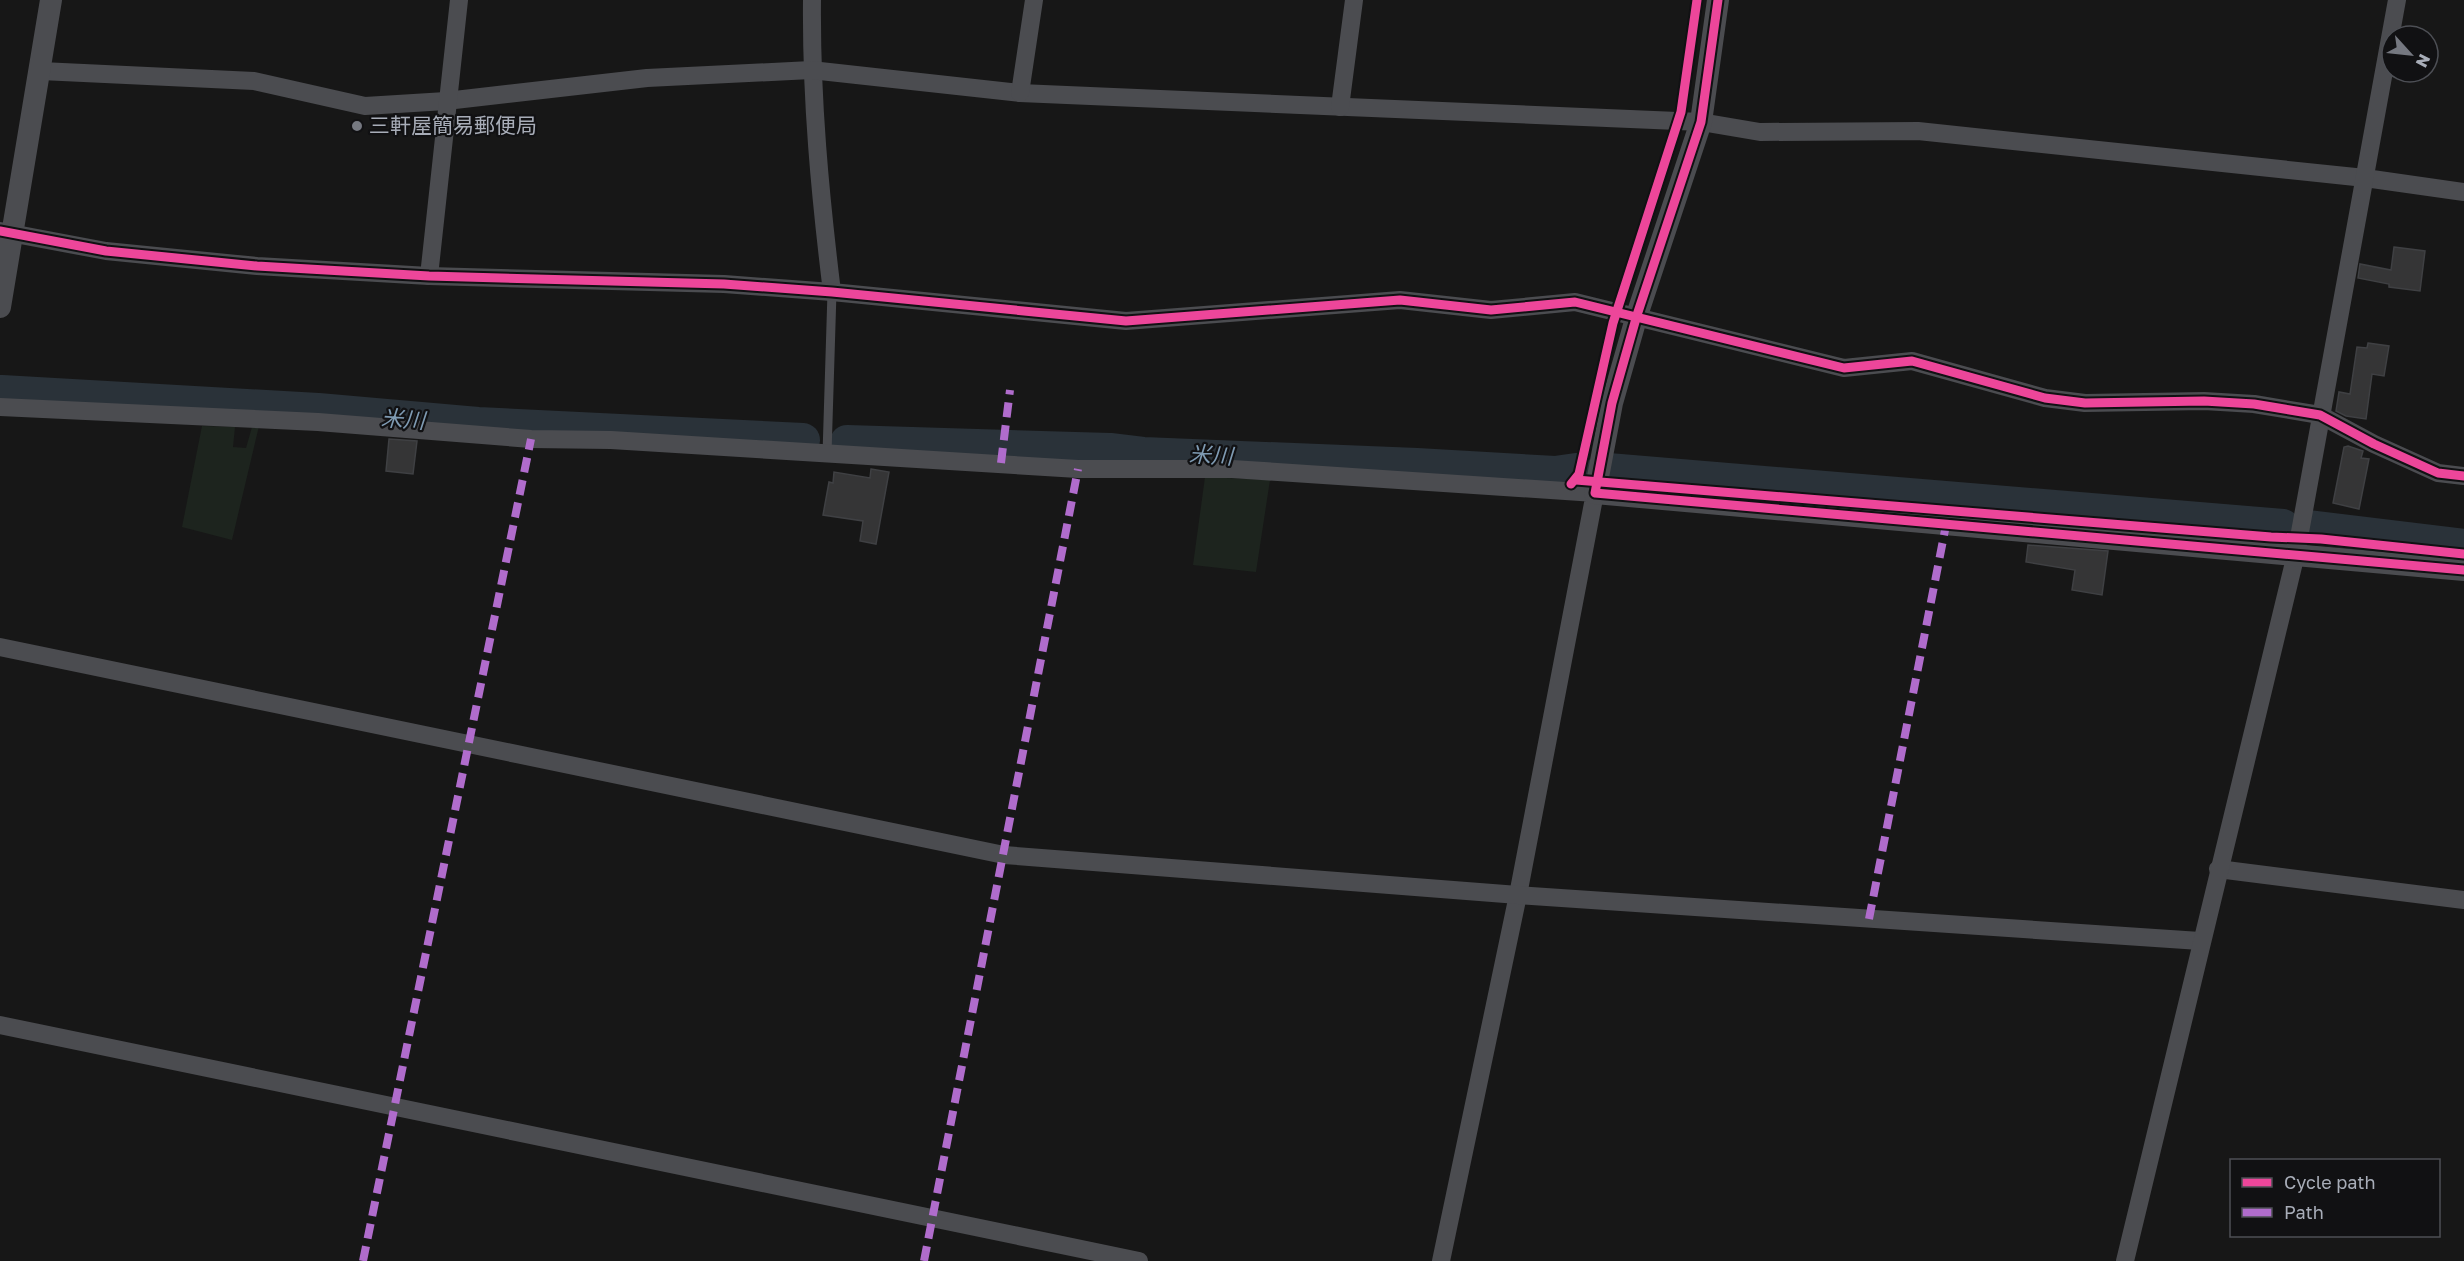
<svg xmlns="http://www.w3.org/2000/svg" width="2464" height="1261" font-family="'Golos Text','Noto Sans JP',sans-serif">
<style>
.green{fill:#1d241e}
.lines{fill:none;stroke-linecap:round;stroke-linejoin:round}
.river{stroke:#2a3239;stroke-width:34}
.building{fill:#353536;stroke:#3f4043;stroke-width:1.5}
.service{stroke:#4b4c50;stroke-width:9}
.minor{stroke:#4b4c50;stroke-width:18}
.tertiary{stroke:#4b4c50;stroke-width:22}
.quiet{stroke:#b06ccc;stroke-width:8;stroke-dasharray:15 8;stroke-linecap:butt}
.cycleway-casing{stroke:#111113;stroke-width:13}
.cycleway{stroke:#ed469a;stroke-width:9}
.poi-dot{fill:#757880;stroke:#111113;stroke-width:2}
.labels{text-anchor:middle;stroke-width:4.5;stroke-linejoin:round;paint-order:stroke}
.poi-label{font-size:21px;fill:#a8adb8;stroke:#111113;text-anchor:start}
.water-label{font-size:22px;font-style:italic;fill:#7f9bb3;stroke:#111113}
</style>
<rect width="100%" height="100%" fill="#171717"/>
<g class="green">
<polygon points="202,426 235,427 233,447 246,448 252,427 259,426 232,540 182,527"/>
<polygon points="1205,477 1270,480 1256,572 1193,565"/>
</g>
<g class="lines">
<g class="river">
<polyline points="2,392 318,410 478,424 803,440"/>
<polyline points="847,442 1110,450 1143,454 1417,465 1555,473 1576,470"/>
<polyline points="1608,470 2283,526"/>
<polyline points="2309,527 2464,546"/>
</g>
</g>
<g class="building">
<polygon points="2394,247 2425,251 2420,291 2389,287 2389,284 2358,278 2360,264 2391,270"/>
<polygon points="2368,343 2389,346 2384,376 2372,374 2366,419 2346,416 2336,411 2339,392 2350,394 2357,347 2367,348"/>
<polygon points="389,439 417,441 413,474 386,471"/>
<polygon points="2348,446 2363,451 2361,458 2369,459 2359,509 2333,503 2344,447"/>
<polygon points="871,469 889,472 876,544 860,541 863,521 823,515 829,482 833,483 834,472 870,478"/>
<polygon points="2028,545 2108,551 2102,595 2072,590 2075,570 2026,562"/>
</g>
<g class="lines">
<polyline class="service" points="827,454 832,292"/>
<g class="minor">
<path d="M812 0C811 98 820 194 832 292"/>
<polyline points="41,71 254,81 365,106 446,101 647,78 811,70 1020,93 1701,122 1760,132 1918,131 2365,178 2464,192"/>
<polyline points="1020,93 1034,0"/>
<polyline points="1340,107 1354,0"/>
<polyline points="0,231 106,251 257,266 429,276 724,284 832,292 1126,321 1400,300 1491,310 1575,302 1844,368 1912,361 2045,398 2085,403 2204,401 2254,404 2320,415 2374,444 2438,473 2464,476"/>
<polyline points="429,276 459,0"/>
<polyline points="0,407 318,422 531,439 611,440 1078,469 1232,469 1595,493 1518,895 1441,1261"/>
<polyline points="0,647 1004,855 1518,895 2200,941"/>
<polyline points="2218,869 2464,900"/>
<polyline points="0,1025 1139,1261"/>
<polyline points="2125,1261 2296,554 2397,0"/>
</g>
<g class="tertiary">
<path d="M1718 0 1701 122 1637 315 1612 403 1595 493C1885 520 2175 542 2464 570"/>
<polyline points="0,307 51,0"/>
</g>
<g class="quiet">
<polyline points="1001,463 1010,390"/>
<polyline points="1869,919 1946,525"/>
<polyline points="363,1261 531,439"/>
<polyline points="924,1261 1078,469"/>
</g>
<defs>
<g id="cycleway">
<path d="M1718 0 1701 122 1637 315 1612 403 1595 493C1885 520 2175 542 2464 570"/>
<polyline points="0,231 106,251 257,266 429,276 724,284 832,292 1126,321 1400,300 1491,310 1575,302 1844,368 1912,361 2045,398 2085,403 2204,401 2254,404 2320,415 2374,444 2438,473 2464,476"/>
<polyline points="1576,480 2271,537 2321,539 2464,554"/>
<polyline points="1571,484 1579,474 1613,323 1681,112 1697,0"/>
</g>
</defs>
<use href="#cycleway" class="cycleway-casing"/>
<use href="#cycleway" class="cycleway"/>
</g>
<circle class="poi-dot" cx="357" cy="126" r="6"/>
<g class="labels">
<g class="poi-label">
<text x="369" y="133">三軒屋簡易郵便局</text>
</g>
<g class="water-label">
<text transform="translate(403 419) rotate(4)" y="8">米川</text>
<text transform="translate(1211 455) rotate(3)" y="8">米川</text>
</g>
</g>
<rect x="2230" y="1159" width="210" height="78" fill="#111113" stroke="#4d4f55" stroke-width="1.5"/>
<rect x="2242" y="1178" width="30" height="9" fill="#ed469a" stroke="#4d4f55" stroke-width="1.5"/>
<text x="2284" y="1189" font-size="18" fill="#a8adb8">Cycle path</text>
<rect x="2242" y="1208" width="30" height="9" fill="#b06ccc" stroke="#4d4f55" stroke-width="1.5"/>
<text x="2284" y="1219" font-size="18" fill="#a8adb8">Path</text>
<g transform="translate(2410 54) rotate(117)"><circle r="28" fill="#111113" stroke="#4d4f55" stroke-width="1.5"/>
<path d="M0-4.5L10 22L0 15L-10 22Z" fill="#757880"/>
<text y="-9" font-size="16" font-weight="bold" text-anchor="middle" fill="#a8adb8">N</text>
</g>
</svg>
